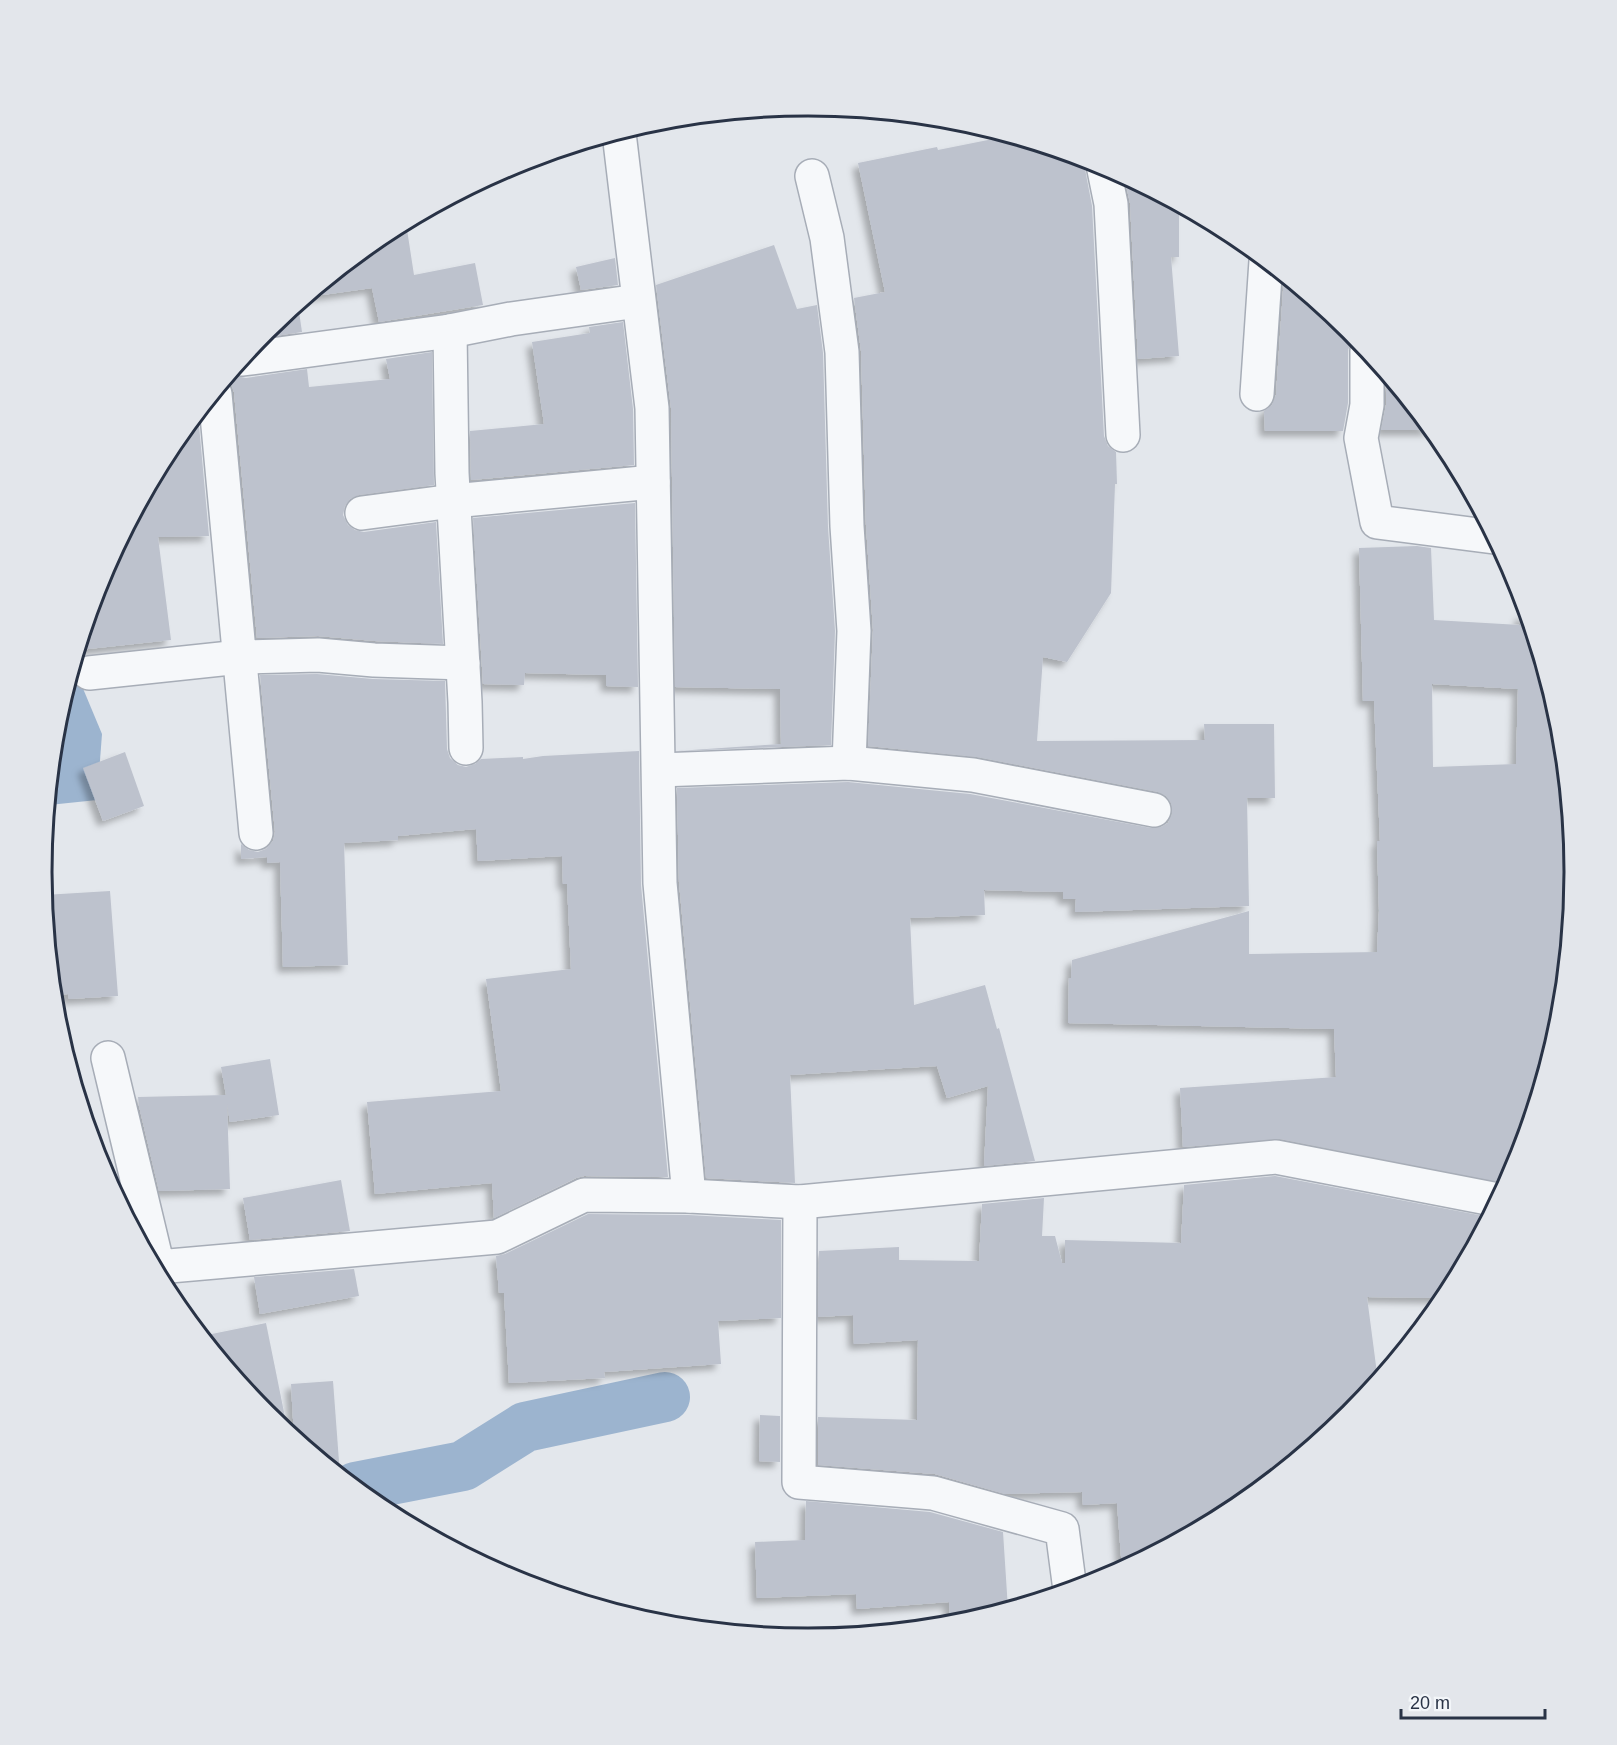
<svg xmlns="http://www.w3.org/2000/svg" width="1617" height="1745" font-family="Helvetica,sans-serif">
<style>
.water{fill:#9cb4cf}
.lines{fill:none;stroke-linecap:round;stroke-linejoin:round}
.canal{stroke:#9cb4cf;stroke-width:50}
.building{fill:#bdc2cd;fill-rule:evenodd;filter:url(#shadow)}
.street-casing{stroke:#a7adb7;stroke-width:36}
.street{stroke:#f6f8fa;stroke-width:33}
.rim{fill:none;stroke:#293346;stroke-width:3}
</style>
<defs>
<filter id="shadow"><feDropShadow dx="-5.5" dy="5.5" stdDeviation="3" flood-color="#0004"/></filter>
</defs>
<rect width="100%" height="100%" fill="#e3e7ec"/>
<polygon class="water" points="74,667 102,734 97,800 49,805 57,723"/>
<g class="lines">
<polyline class="canal" points="355,1487 463,1466 525,1427 665,1397"/>
</g>
<g class="building">
<polygon points="1008,136 1085,159 1085,169 1092,206 1104,436 1108,446 1116,452 1117,484 1115,484 1111,593 1067,662 1043,657 1037,741 1205,740 1204,724 1274,724 1275,798 1247,798 1249,906 1075,912 1076,899 1063,899 1063,892 984,890 985,915 910,918 914,1005 985,985 997,1029 999,1028 1035,1161 984,1166 988,1086 947,1098 937,1066 868,1070 790,1075 795,1183 706,1178 679,882 677,788 848,782 970,794 1151,828 1161,827 1168,823 1172,814 1171,803 1166,796 1158,792 977,757 868,746 873,630 866,525 861,351 854,298 885,292 858,163 937,147 938,150"/>
<polygon points="1124,176 1179,206 1179,257 1171,257 1179,356 1138,359 1130,203"/>
<polygon points="406,223 414,275 475,263 483,305 379,322 372,288 308,297 383,235"/>
<polygon points="774,245 797,309 817,305 823,353 828,527 835,631 831,745 677,751 781,744 780,689 675,687 671,408 656,285"/>
<polygon points="615,258 618,285 581,290 576,267"/>
<polygon points="1284,276 1356,337 1351,342 1348,350 1348,403 1343,431 1265,431 1264,411 1272,405 1276,395"/>
<polygon points="298,305 302,332 261,338 267,330"/>
<polygon points="623,322 633,409 634,465 471,480 470,431 544,424 532,342 590,333 589,327"/>
<polygon points="432,352 434,485 359,495 350,499 345,506 343,515 348,525 355,530 364,532 436,522 443,644 375,641 318,636 257,638 234,392 231,384 226,380 232,373 236,376 246,378 307,369 309,387 390,379 386,359"/>
<polygon points="1392,381 1399,389 1432,430 1381,430 1386,405 1386,382"/>
<polygon points="198,414 209,536 158,537 171,640 79,650 100,579 171,446"/>
<polygon points="635,503 638,687 606,686 606,675 525,673 524,685 483,684 473,518"/>
<path d="M1417 546 1431 548 1434 620 1520 625V615L1527 614 1560 723 1575 873 1560 1022 1517 1166 1507 1184 1280 1139 1183 1147 1180 1088 1336 1077 1334 1029 1068 1023 1069 978H1071L1072 960 1249 911V954L1377 952 1379 911 1377 841H1380L1374 701H1363L1359 548ZM1432 684 1518 689 1516 764 1433 767Z"/>
<polygon points="317,674 373,679 445,681 447,749 450,758 458,765 466,767 475,764 481,759 523,757 523,759 543,756 639,751 641,885 668,1177 584,1176 576,1178 494,1218 492,1183 375,1194 367,1102 501,1091 486,979 571,969 567,884 563,884 562,856 478,861 476,829 398,836 398,840 344,843 348,965 283,967 280,862 267,863 267,857 241,859 241,844 249,850 258,852 266,849 273,841 275,832 260,675"/>
<polygon points="125,752 144,806 103,821 83,768"/>
<polygon points="110,891 118,996 69,999 68,994 54,995 44,895"/>
<polygon points="270,1059 279,1115 230,1122 227,1104 230,1189 159,1191 139,1106 138,1097 226,1095 221,1067"/>
<polygon points="1275,1176 1489,1217 1446,1298 1367,1297 1378,1381 1350,1415 1234,1510 1122,1570 1117,1503 1083,1505 1082,1492 1005,1494 935,1474 818,1465 818,1417 917,1420 918,1340 854,1344 853,1315 818,1317 819,1251 899,1247 899,1260 979,1261 982,1204 1044,1198 1042,1236 1055,1236 1062,1263 1065,1263 1065,1240 1181,1243 1184,1185"/>
<polygon points="341,1180 350,1231 250,1240 243,1198"/>
<polygon points="588,1214 688,1215 781,1220 781,1318 718,1321 721,1364 604,1372 605,1378 509,1383 504,1293 499,1293 496,1256 505,1254"/>
<polygon points="354,1269 359,1296 260,1314 254,1277"/>
<polygon points="266,1323 288,1432 266,1414 202,1336"/>
<polygon points="333,1381 340,1475 294,1437 291,1384"/>
<polygon points="760,1415 780,1416 780,1462 759,1461"/>
<polygon points="806,1501 930,1512 1003,1532 1008,1609 979,1618 950,1620 949,1602 857,1609 856,1594 757,1598 755,1542 805,1540"/>
</g>
<g class="lines">
<defs>
<g id="street">
<polyline points="619,133 652,408 660,883 689,1196"/>
<polyline points="1103,165 1111,204 1123,435"/>
<polyline points="812,176 827,238 842,352 847,526 854,631 849,763"/>
<polyline points="450,331 452,473 465,702 466,748"/>
<polyline points="1367,351 1367,405 1361,438 1377,522 1494,537"/>
<polyline points="243,359 450,331 511,319 638,301"/>
<polyline points="215,394 256,833"/>
<polyline points="1257,394 1266,261"/>
<polyline points="362,513 453,501 653,482"/>
<polyline points="89,673 240,657 318,655 374,660 463,663"/>
<polyline points="659,770 849,763 973,775 1154,810"/>
<polyline points="108,1058 158,1267 497,1237 584,1195 689,1196 800,1202 1276,1157 1498,1200"/>
<polyline points="800,1202 799,1482 933,1493 1062,1529 1070,1590"/>
</g>
</defs>
<use href="#street" class="street-casing"/>
<use href="#street" class="street"/>
</g>
<path d="M0 0H1617V1745H0ZM52 872a756 756 0 1 1 1512 0a756 756 0 1 1-1512 0Z" fill="#e3e6eb" fill-rule="evenodd"/>
<path class="rim" d="M52 872a756 756 0 1 1 1512 0a756 756 0 1 1-1512 0Z"/>
<path d="M1401 1709v9h144v-9" fill="none" stroke="#293346" stroke-width="3"/>
<text x="1410" y="1709" font-size="18" fill="#293346" stroke="#f3f6f9" stroke-width="4.5" paint-order="stroke">20 m</text>
</svg>
